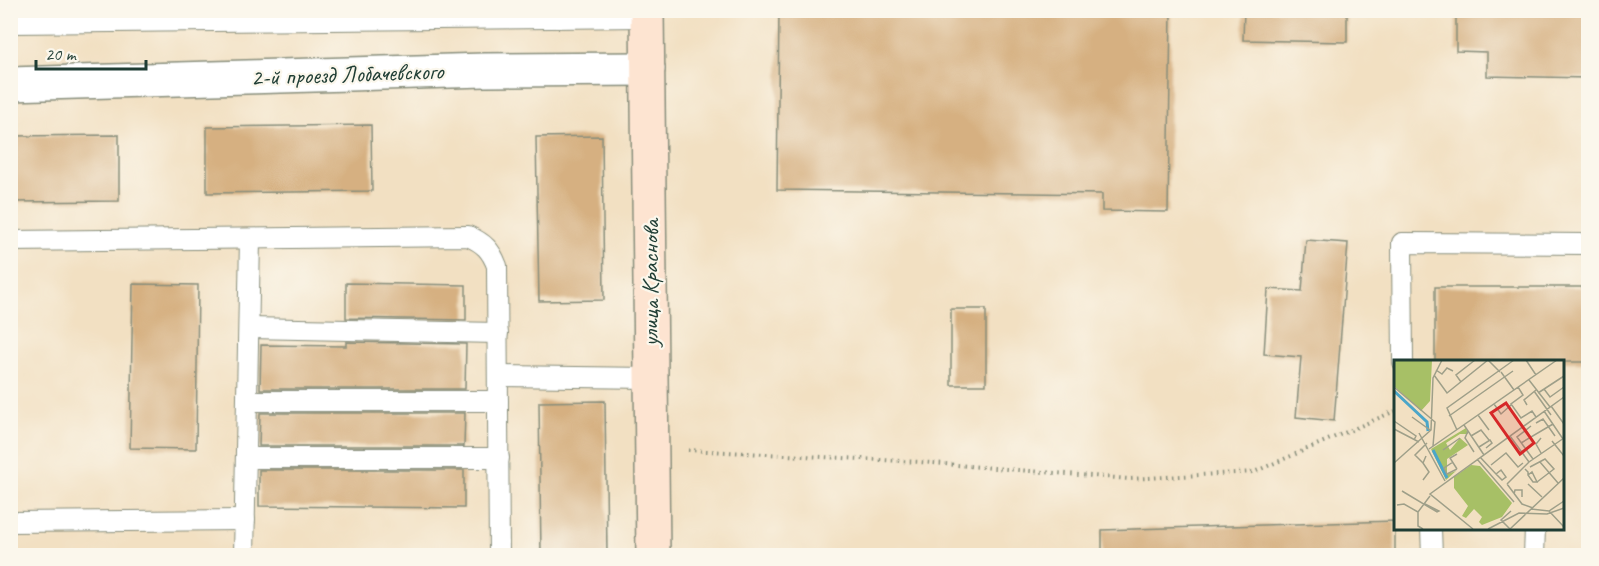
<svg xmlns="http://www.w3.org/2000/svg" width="1599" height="566" font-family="Caveat,sans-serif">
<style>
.building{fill:#d6b081}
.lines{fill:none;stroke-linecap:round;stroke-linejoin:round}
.lane-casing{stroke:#888e7b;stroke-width:22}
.street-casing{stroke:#888e7b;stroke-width:36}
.secondary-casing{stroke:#888e7b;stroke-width:36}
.path{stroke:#888e7b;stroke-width:4;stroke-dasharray:1.5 4.5;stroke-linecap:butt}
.lane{stroke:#fff;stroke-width:20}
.street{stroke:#fff;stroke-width:33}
.secondary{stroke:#fde4d1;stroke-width:33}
.labels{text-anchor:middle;stroke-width:4.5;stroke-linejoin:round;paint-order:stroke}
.street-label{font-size:24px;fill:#1f3d34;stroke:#fbf7ec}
.inset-river{fill:none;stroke:#4ba6c9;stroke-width:3}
.inset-road{fill:none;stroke:#9e9f89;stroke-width:1.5}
.view{fill:#d62828;fill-opacity:0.15;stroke:#d62828;stroke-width:3}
.inset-edge{fill:none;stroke:#1f3d34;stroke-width:3}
</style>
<rect width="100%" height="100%" fill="#fbf7ec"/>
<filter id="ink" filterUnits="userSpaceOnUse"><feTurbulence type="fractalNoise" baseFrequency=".0167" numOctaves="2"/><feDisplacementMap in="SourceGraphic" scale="12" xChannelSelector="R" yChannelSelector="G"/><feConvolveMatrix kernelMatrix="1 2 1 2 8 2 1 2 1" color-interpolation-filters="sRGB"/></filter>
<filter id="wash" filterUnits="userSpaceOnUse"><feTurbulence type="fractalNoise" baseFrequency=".008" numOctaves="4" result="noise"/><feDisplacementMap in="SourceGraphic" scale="24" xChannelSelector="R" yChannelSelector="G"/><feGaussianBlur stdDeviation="1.35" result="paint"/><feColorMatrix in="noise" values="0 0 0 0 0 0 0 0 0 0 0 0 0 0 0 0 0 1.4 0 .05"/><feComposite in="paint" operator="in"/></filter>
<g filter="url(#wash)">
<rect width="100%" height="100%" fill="#f2e0c2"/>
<g id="blocks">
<g class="building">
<polygon points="779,10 1171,10 1168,212 1102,211 1102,194 777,190"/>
<polygon points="1244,10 1347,10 1347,42 1243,40"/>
<polygon points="1456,10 1588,10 1588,78 1487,76 1487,52 1456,51"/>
<polygon points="371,125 372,191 207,193 207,127"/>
<polygon points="119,135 119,201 10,202 10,136"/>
<polygon points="602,136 604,300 539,301 536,137"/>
<polygon points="1306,240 1348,243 1334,421 1296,417 1301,357 1264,354 1268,289 1302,291"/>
<polygon points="346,283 466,285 466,320 346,318"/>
<polygon points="133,284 198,285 196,449 130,448"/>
<rect x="1435" y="287" width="153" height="75"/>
<rect x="951" y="309" width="35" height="76"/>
<polygon points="346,342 466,344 465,389 260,389 261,345 346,346"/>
<polygon points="605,401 607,555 541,555 539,402"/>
<polygon points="260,413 465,413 464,446 259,446"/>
<polygon points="259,470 464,470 464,508 259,506"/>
<polygon points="1395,521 1395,555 1102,555 1102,530"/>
</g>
</g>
</g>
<g filter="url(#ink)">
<use href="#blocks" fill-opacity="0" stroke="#888e7b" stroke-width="1.5"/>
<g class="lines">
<defs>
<g id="lane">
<polyline points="10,23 647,17"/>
<path d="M10 241 468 236C484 243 491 250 497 266L499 556"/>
<polyline points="249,328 498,333"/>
<polyline points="1403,362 1402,243 1588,244"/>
<polyline points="498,376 650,378"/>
<polyline points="247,401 498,401"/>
<polyline points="247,458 499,458"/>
<polyline points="10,522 245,520"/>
<polyline points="1431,528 1432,556"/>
<polyline points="244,556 250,239"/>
<polyline points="1534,556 1535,528"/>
</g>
<polyline id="street" points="10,84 485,70 648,69"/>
<polyline id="secondary" points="647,10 653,556"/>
</defs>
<use href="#lane" class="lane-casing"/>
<use href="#street" class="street-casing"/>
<use href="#secondary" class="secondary-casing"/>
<polyline class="path" points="688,450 920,462 1129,479 1254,472 1395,411"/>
<use href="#lane" class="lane"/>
<use href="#street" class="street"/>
<use href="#secondary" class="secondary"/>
</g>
</g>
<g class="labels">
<g class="street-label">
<text transform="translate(347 74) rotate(-2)" y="8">2-й проезд Лобачевского</text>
<text transform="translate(650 283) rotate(-90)" y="8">улица Краснова</text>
</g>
</g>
<g transform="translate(1394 360)">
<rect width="170" height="170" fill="#f2e0c2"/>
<path d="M0 0H38L36 41 27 51 0 26ZM72 68 74 74H66L52 83 56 90 66 78 74 85 53 99V114L62 111 52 120 37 89ZM77 105 86 106 118 143 108 157 88 165 85 162 88 157 80 149 72 158 68 156 74 146 60 128V117Z" fill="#a7c066"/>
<path class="inset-river" d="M0 31 33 62 34 71M39 90 53 118"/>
<path class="inset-road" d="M132 0 142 15M42 10 48 14 53 8 59 11M107 12 120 30M40 15 53 33 94 0 106 12M135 20 156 47M67 22 62 15 81 0M0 27 41 62 39 86M124 27 129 35 117 44 127 58 138 51 142 57M150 29 156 37 170 27M140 31 157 55M144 33 170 16M100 44 107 54 117 45M133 45 130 40 142 30M157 46 170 64M150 51 169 79M84 55 95 70M55 56 119 11M18 57 36 70M0 61 22 76 20 80M142 63 149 59 161 76M70 65 90 95M137 66 123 77 139 99M0 69 25 82M63 70 53 48 120 0M74 71 71 78 80 92M25 73 51 121M77 76 87 70 95 80M116 76 135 102M147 78 142 84 147 93M158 81 170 96M127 83 159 64M85 87 96 80 98 83 92 88M35 89 163 0M49 90 66 78M63 94 56 98 63 109M32 96 29 103 21 95 33 83M86 97 102 114 107 110 112 117 108 120 102 114M83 99 120 142M59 102 50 108 53 114 63 109M146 102 164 123M0 103 37 70 39 18 48 0M29 103 35 112 29 120M97 105 112 93 124 107 129 103M136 107 151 99 160 109 143 122M131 109 134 112V115L139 122H143L138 112 134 115M113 124 135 102 170 78M113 124 128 144 139 148M134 124 148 137M8 131 43 152 45 151 31 144M120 134 121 130H128V137M3 145 10 144 24 152V166L29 169M137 149 155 151 170 141M155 151 170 167M24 152 36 136M79 169 36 134 170 37M94 169 125 153 153 154 170 148M116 169 107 160 117 151M116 169 170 118"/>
<path class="view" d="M112 43 140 83 126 94 97 53Z"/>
<rect width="170" height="170" class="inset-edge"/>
</g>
<rect width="1599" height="566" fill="none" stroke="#fbf7ec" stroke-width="36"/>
<path d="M36 60v9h110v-9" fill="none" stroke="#1f3d34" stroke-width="3"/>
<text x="45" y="60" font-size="18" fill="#1f3d34" stroke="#fbf7ec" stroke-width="4.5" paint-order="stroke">20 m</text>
</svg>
